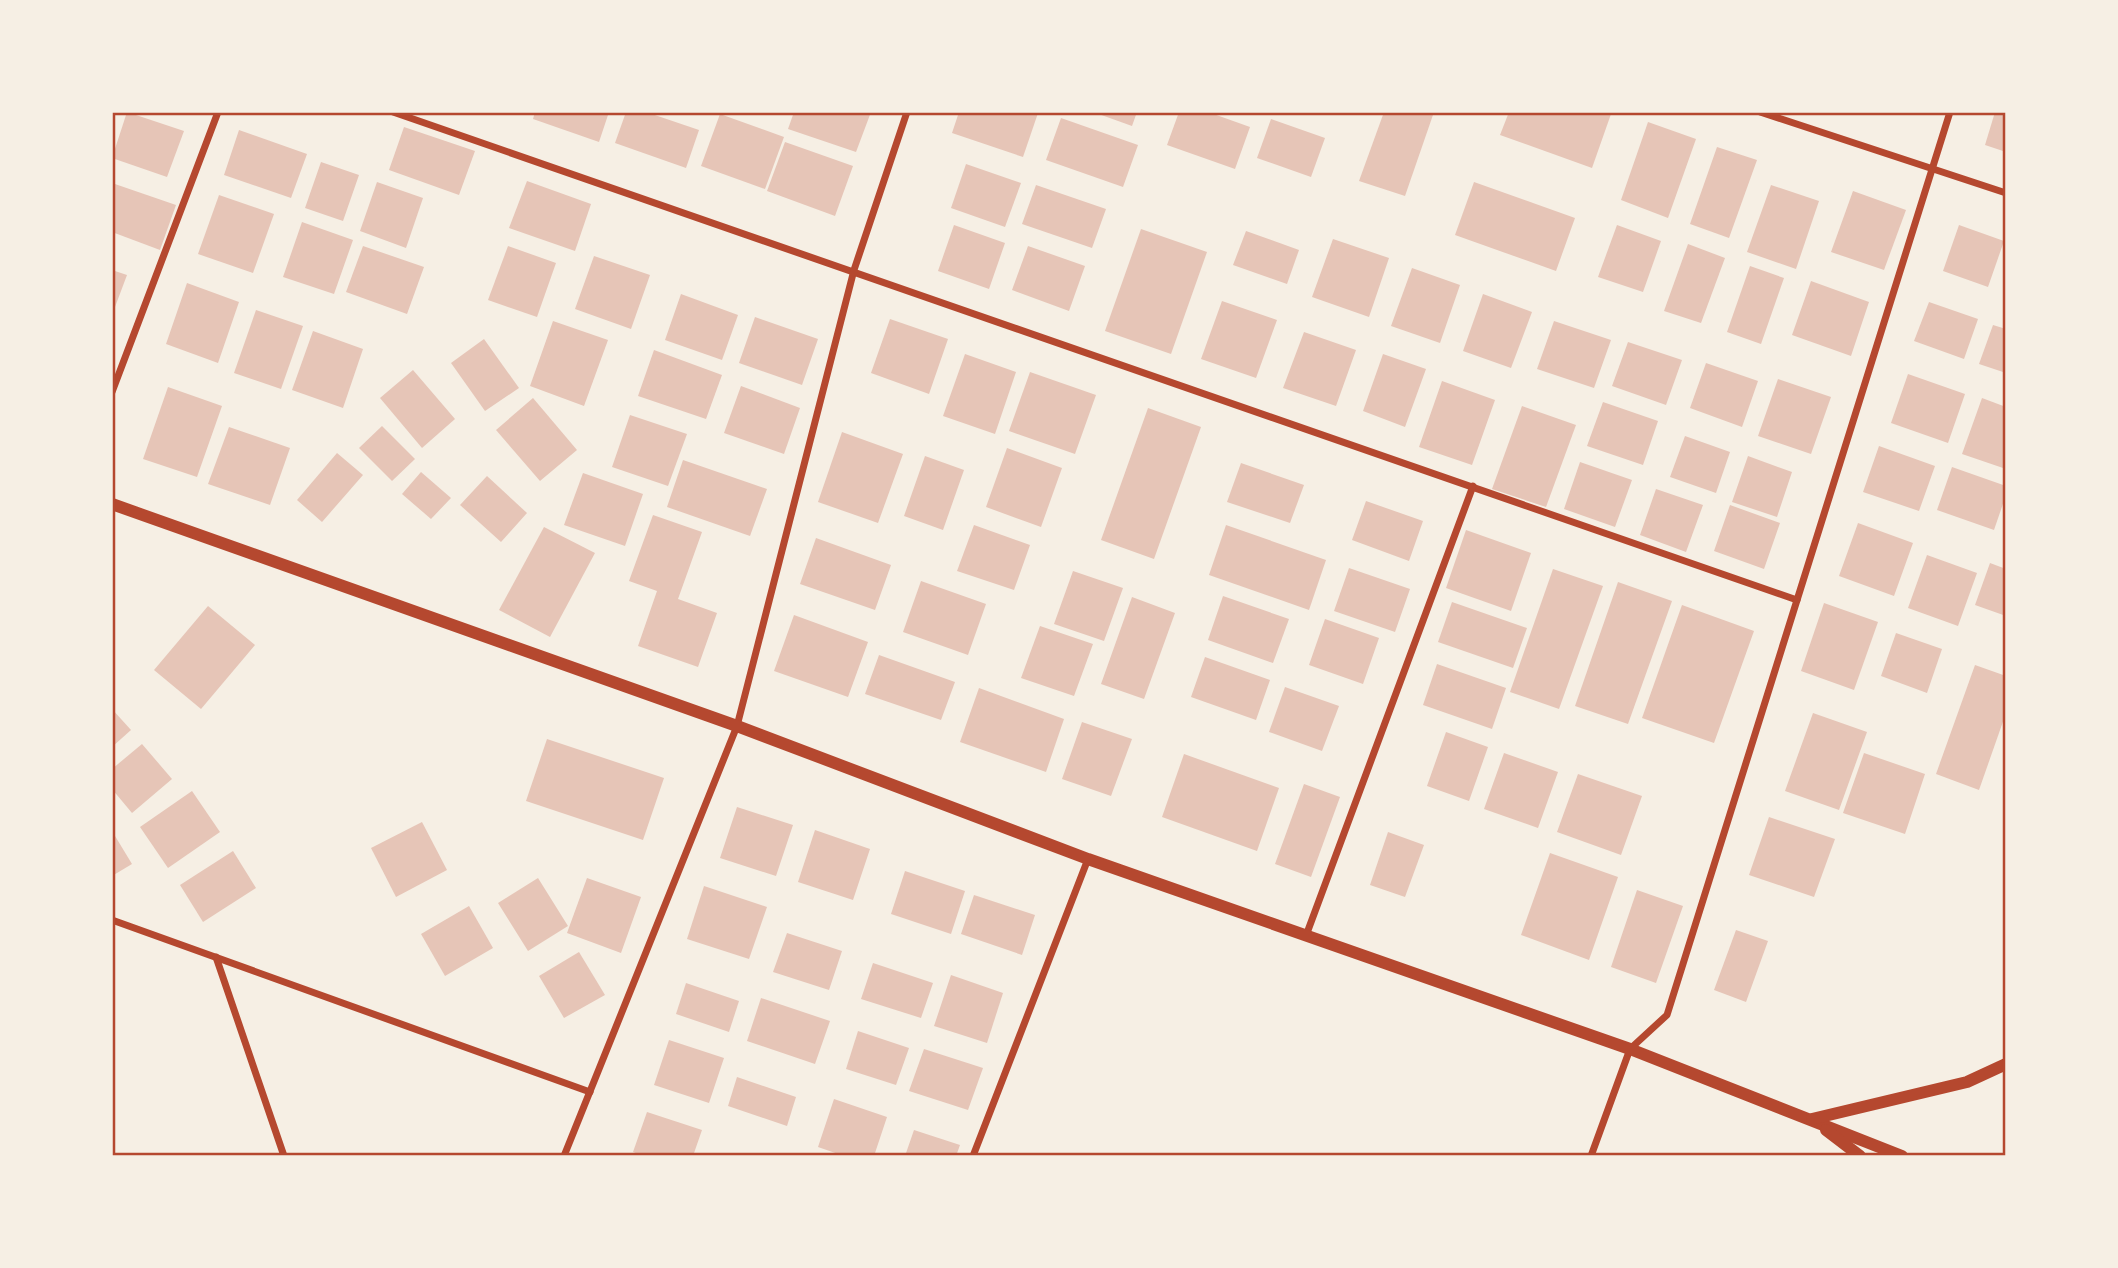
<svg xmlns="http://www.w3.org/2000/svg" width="2118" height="1268" font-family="'Fira Sans',sans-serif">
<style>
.building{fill:#e6c5b7}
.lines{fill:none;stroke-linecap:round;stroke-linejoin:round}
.minor{stroke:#b5482f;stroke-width:7}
.tertiary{stroke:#b5482f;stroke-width:12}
.neatline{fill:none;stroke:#b5482f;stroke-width:2.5}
</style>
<rect width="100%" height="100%" fill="#f6efe4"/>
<g class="building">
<polygon points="127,112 184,131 167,177 112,158"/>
<polygon points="535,112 609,112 599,142 533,119"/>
<polygon points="626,112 646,112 699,130 686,168 615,143"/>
<polygon points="794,112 871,112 856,152 788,129"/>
<polygon points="959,112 1035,112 1038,113 1023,157 952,133"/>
<polygon points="1093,112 1137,112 1132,126"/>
<polygon points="1179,112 1208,112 1250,127 1235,169 1167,145"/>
<polygon points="1384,112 1434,112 1405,196 1359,181"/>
<polygon points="1509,112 1606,112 1611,114 1592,168 1500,135"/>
<polygon points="1995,112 2006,112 2006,152 1985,145"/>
<polygon points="720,114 784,137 765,189 701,166"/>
<polygon points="1061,118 1138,145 1123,187 1046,160"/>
<polygon points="1271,119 1325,138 1311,177 1257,158"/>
<polygon points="1648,122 1696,139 1668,218 1621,200"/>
<polygon points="404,127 475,151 459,195 389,170"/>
<polygon points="239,130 307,154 291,198 224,175"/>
<polygon points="785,142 853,166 835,216 767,191"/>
<polygon points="1717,147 1757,160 1729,238 1690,224"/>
<polygon points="321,162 359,175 343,221 305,208"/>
<polygon points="966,164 1021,183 1005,227 951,208"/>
<polygon points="527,181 591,204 575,251 509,228"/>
<polygon points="377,182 423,198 406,248 360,231"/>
<polygon points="1474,182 1575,218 1556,271 1455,235"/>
<polygon points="112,183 176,205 160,250 112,232"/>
<polygon points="1036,185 1106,209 1092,248 1022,224"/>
<polygon points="1771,185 1819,201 1796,269 1747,252"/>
<polygon points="1853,191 1906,210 1884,270 1831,252"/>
<polygon points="219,195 274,214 253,273 198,254"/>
<polygon points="302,222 353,240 334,294 283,277"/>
<polygon points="954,225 1005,243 989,289 938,271"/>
<polygon points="1617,225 1661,241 1643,292 1598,277"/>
<polygon points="1959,225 2004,241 1988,287 1943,271"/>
<polygon points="1141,229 1207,252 1171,354 1105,331"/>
<polygon points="1246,231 1299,250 1287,284 1233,265"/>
<polygon points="1333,239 1389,258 1369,317 1312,297"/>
<polygon points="1688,244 1725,258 1701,323 1664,311"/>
<polygon points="363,246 424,267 407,314 346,292"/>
<polygon points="508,246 556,263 537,317 488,300"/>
<polygon points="1028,246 1085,266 1069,311 1012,290"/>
<polygon points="594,256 650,275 631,329 575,309"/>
<polygon points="1750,266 1784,278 1761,344 1727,332"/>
<polygon points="1412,268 1460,285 1440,343 1391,326"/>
<polygon points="112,270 127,275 112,315"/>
<polygon points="1811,281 1869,302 1851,356 1792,335"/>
<polygon points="187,283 239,302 218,363 166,344"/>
<polygon points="681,294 738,315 722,360 665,340"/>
<polygon points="1483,294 1532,312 1511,368 1463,351"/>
<polygon points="1222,301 1277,320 1256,378 1201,359"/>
<polygon points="1929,302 1978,319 1964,359 1914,341"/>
<polygon points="256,310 303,326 281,389 234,373"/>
<polygon points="755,317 818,339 802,385 739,363"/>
<polygon points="890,319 948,339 929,394 871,373"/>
<polygon points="553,321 608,340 584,406 530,386"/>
<polygon points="1554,321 1611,340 1594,388 1537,369"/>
<polygon points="1993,325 2006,329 2006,373 1979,364"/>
<polygon points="313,331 363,349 343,408 292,390"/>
<polygon points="1304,332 1356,350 1336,406 1283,388"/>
<polygon points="484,339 519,388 485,411 451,363"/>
<polygon points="1628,342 1682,360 1666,405 1612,386"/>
<polygon points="654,350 722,375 706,419 638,396"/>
<polygon points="965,354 1016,372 995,434 943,416"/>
<polygon points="1383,354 1426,369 1405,427 1363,411"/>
<polygon points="1706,363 1758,381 1742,427 1690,408"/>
<polygon points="413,370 455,419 422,448 380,398"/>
<polygon points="1030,372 1096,395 1075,454 1009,431"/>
<polygon points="1908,374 1965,394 1948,443 1891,423"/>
<polygon points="1778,379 1831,397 1811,454 1758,436"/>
<polygon points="1442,381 1495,400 1472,465 1419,447"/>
<polygon points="741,386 800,408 784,454 724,433"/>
<polygon points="168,387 222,406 197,477 143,459"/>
<polygon points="533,398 577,450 540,481 496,430"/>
<polygon points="1982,398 2006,407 2006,469 1962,454"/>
<polygon points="1603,402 1658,421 1643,465 1587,446"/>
<polygon points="1522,406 1576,425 1546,507 1492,489"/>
<polygon points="1148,408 1201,427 1154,559 1101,540"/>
<polygon points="630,415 687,434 668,486 612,467"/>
<polygon points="382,426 415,459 392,481 359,448"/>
<polygon points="229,427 290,448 270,505 208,484"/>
<polygon points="842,432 903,454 878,523 818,502"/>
<polygon points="1685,436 1730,452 1716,493 1670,477"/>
<polygon points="1879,446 1935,466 1919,511 1863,492"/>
<polygon points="1007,448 1062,468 1041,527 986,507"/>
<polygon points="337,453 363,475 322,522 297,500"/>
<polygon points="925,456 964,470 943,530 904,516"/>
<polygon points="1748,456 1792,472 1777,517 1732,502"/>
<polygon points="683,460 767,489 750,536 667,507"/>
<polygon points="1580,462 1632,480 1615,527 1564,509"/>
<polygon points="1241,463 1304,485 1290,523 1227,502"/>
<polygon points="1952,467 2006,486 2006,495 1994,530 1937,510"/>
<polygon points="421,472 451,498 431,519 402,494"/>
<polygon points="583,473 643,494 625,546 564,525"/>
<polygon points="487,476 527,513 501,542 460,505"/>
<polygon points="1656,489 1703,505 1686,552 1640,535"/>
<polygon points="1366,501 1423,521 1409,561 1352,540"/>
<polygon points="1730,505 1780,523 1764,569 1714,551"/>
<polygon points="653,515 702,532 678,599 717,613 698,667 638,646 657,591 629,581"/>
<polygon points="1858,523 1913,543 1894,596 1839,576"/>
<polygon points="974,525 1030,545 1014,590 957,571"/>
<polygon points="1226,525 1326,560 1309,610 1209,575"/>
<polygon points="544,527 595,553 550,637 499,610"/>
<polygon points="1466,530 1531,553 1511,611 1446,588"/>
<polygon points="816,538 891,565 875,610 800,584"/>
<polygon points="1927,555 1977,573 1958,626 1908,608"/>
<polygon points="1990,563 2006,569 2006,616 1975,605"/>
<polygon points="1349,568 1410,589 1395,632 1334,611"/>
<polygon points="1553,569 1603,586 1559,709 1510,692"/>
<polygon points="1073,571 1123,588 1104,641 1054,624"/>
<polygon points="921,581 986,604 968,655 903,632"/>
<polygon points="1618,582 1672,601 1628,724 1575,706"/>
<polygon points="1223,596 1289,619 1273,663 1208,640"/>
<polygon points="1132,597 1175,613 1144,699 1101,684"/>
<polygon points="1452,602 1527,628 1513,668 1438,642"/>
<polygon points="1824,603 1878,622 1854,690 1801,671"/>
<polygon points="1682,605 1754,631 1714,743 1642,718"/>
<polygon points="208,606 255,645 201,709 154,670"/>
<polygon points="794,615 868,642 848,697 774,671"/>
<polygon points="1325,619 1379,638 1363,684 1309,665"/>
<polygon points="1040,626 1093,644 1074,696 1021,678"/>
<polygon points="1896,633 1942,649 1927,693 1881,676"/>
<polygon points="879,655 955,682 941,720 865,694"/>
<polygon points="1205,657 1270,680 1256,720 1191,697"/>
<polygon points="1437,664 1506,688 1492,729 1423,705"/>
<polygon points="1975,665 2006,676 2006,713 1979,790 1936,774"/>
<polygon points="1285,687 1339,706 1322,751 1269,732"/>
<polygon points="979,688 1064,719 1046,772 960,742"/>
<polygon points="112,709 131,730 112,747"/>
<polygon points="1813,713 1867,732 1839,810 1785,791"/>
<polygon points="1082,722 1132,739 1111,796 1062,779"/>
<polygon points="1446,732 1488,747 1469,801 1427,786"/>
<polygon points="547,739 664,778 643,840 526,801"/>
<polygon points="142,744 172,779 132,813 112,789 112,769"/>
<polygon points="1504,753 1558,772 1538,828 1484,809"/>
<polygon points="1864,753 1925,774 1905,834 1843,813"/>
<polygon points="1184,754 1279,788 1257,851 1162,817"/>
<polygon points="1578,774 1642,796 1621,855 1557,832"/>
<polygon points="1304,784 1340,797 1311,877 1275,864"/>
<polygon points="192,791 220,832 168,868 140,827"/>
<polygon points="737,807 793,825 776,876 720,858"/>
<polygon points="1769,817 1835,839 1814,897 1749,875"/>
<polygon points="422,822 447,870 396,897 371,848"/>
<polygon points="815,830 870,849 853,900 798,882"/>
<polygon points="112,831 132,864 112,876"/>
<polygon points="1388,832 1424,845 1405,897 1370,885"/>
<polygon points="233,851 256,888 203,922 180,885"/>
<polygon points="1550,853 1618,877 1589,960 1521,935"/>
<polygon points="905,871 965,891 951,934 891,914"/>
<polygon points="538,878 568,926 528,951 498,903"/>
<polygon points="587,878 641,897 621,953 567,933"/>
<polygon points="704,886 767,907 749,959 687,939"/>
<polygon points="1637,890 1683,906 1656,983 1611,967"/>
<polygon points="974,895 1035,915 1022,955 961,934"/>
<polygon points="469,906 493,948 445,976 421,934"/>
<polygon points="1736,930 1768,941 1746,1002 1714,990"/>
<polygon points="787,933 842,951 829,990 773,972"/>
<polygon points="579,952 605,995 564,1018 539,976"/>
<polygon points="873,963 933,983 921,1018 861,999"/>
<polygon points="951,975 1003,993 987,1043 934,1026"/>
<polygon points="686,983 739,1001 729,1032 676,1014"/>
<polygon points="761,998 830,1021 815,1064 747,1041"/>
<polygon points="858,1031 909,1048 896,1085 846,1069"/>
<polygon points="669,1040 724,1058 709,1103 654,1085"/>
<polygon points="924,1049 983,1068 968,1110 909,1091"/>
<polygon points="737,1077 796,1097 787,1126 728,1106"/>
<polygon points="834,1099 887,1117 874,1156 844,1156 818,1147"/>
<polygon points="647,1112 702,1130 693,1156 644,1156 633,1152"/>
<polygon points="914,1130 960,1145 956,1156 905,1156"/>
</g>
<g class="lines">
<g class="minor">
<polyline points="393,112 1797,600"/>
<polyline points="1760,112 2006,193"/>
<polyline points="112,392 218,112"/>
<polyline points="112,920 590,1092"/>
<polyline points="1307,933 1473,486"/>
<polyline points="216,957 284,1156"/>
<polyline points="564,1156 737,726 854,270 907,112"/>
<polyline points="973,1156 1088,859"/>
<polyline points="1591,1156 1630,1049 1667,1015 1950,112"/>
</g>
<g class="tertiary">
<polyline points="112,504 737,726 1088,859 1630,1049 1902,1156"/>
<polyline points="1812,1119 1967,1082 2006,1064"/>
<polyline points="1826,1130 1860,1156"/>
</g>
</g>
<rect width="2118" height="1268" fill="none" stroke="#f6efe4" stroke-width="228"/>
<rect x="114" y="114" width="1890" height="1040" class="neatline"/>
</svg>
